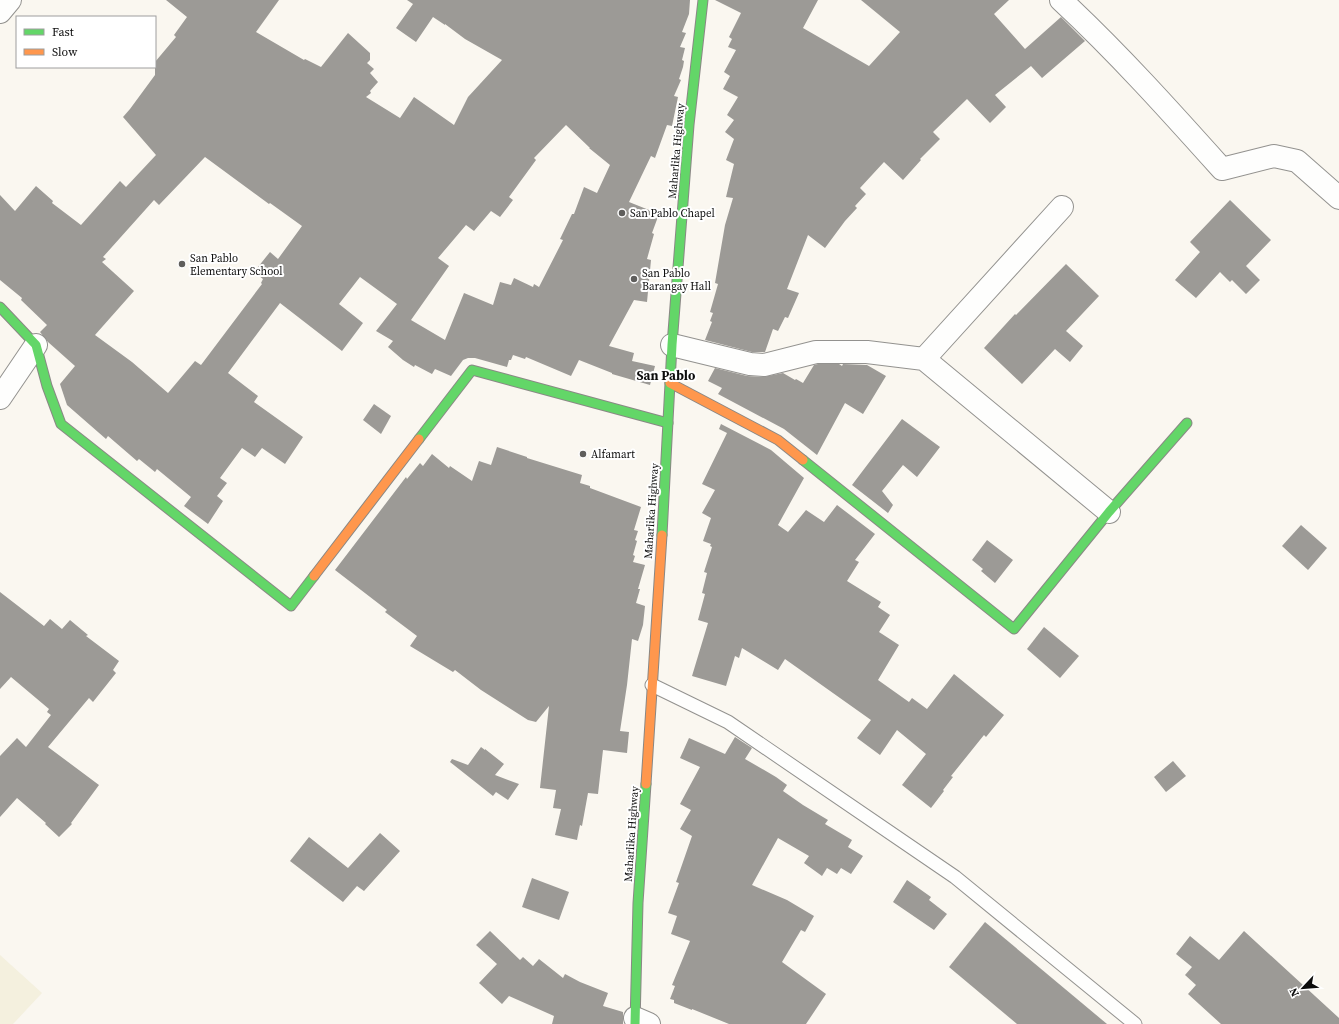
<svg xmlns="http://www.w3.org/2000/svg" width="1339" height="1024" font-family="'Source Serif 4',serif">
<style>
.farmland{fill:#f4f0de}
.building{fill:#9c9a96;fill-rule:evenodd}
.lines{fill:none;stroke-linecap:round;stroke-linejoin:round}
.lane-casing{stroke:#93928f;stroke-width:15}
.street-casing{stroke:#93928f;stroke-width:24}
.fast-casing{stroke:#8a8885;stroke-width:11}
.slow-casing{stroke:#8a8885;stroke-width:11}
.lane{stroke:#fefefd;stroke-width:13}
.street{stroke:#fefefd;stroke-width:22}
.fast{stroke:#63d668;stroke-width:9}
.slow{stroke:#ff974d;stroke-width:9}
.poi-dot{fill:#5f5e5c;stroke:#fff;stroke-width:1.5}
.labels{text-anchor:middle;stroke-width:4;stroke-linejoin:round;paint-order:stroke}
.street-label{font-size:11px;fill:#0c0c0c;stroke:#fff}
.poi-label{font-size:11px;fill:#0c0c0c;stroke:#fff;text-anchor:start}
.quarter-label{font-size:13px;font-weight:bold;fill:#0c0c0c;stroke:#fff}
</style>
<rect width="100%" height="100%" fill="#faf7f0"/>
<polygon class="farmland" points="0,955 42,993 13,1024 0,1024"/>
<g class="building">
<path d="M166 0H279L256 32 304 60 305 59 321 67 348 33 370 53V60L367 63 374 69 370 73 378 82 370 91 371 93 366 97 400 118 414 97 454 125 468 97 502 60 465 39 445 24V25L433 17 416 42 396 28 413 4 407 0H690L689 14 682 32 686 33 680 47 685 48 682 60 684 61 683 67 679 79 681 80 674 96 678 97 672 126 667 125 655 158 651 156 629 202 659 214 652 233 654 234 647 259 651 260 647 302 634 300 609 346 634 353 632 361 655 366 650 385 612 374V373L579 360 571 376 526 357 525 359 513 355 511 360H509L507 367 475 358H468L463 360 451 376 435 369 432 374 415 365 414 367 403 360 388 347 393 341 376 331 397 304 360 277 339 304 363 323 342 351 280 303 228 373 258 396 254 402 303 437 285 464 262 448 255 457 242 448 220 478 227 483 217 496 223 501 208 524 184 506 191 497 157 469 155 472 139 459 137 461 108 436 106 439 67 405 60 384 75 366 48 342 40 332 47 325 21 300 22 298 0 280V195L15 211 36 186 53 201 52 203 81 225 120 181 126 187 156 155 123 117 130 109 155 75V62L176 37 174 35 187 17ZM566 125 590 148H589L610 165 597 193 584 187 574 214H572L560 239 563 240 539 287 534 284 533 287 514 278 511 285 500 282 493 305 464 293 445 340 411 320 449 266 438 258 466 225 474 231 491 211 500 217 513 200 509 197 536 160 534 158ZM205 157 269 204 270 203 302 226 278 259 270 252 254 272 263 279 261 283 262 284 201 365 195 361 168 393 132 362 95 335 134 291 102 262 106 259 103 257 154 200 159 205Z"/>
<polygon points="715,0 818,0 803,28 869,66 900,32 861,0 1009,0 994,14 1025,49 1061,17 1085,41 1042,78 1031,66 995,95 1006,107 990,123 967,99 933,132 940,139 920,159 921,160 903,180 884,162 860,188 866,194 855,206 857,208 845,221 825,248 808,235 787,289 799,293 788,318 785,317 778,331 773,329 765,352 752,352 705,340 712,322 710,321 713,313 710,312 718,284 715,283 725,225 733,198 726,197 734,164 726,160 734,139 725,132 734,120 727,115 738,97 723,89 730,76 724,72 736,50 728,47 732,39 729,37 741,13"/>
<polygon points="1230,200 1271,240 1246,266 1260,280 1246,294 1232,280 1230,282 1220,272 1196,298 1175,280 1200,252 1190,242"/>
<polygon points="1066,264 1099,296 1066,331 1083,346 1070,362 1055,349 1022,384 984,348 1015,314 1016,315"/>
<polygon points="818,364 839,364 842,366 843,364 867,365 886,376 863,414 845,403 817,455 784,429 718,394 722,388 708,381 715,368 747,376 763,377 783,373 795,380 796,379 803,383 814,365"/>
<polygon points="374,404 391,416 381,434 363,420"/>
<polygon points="902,419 940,447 917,477 903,465 882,491 893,505 888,513 852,485"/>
<polygon points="721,424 771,450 804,478 778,525 788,532 806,510 824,522 837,505 875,534 855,560 859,562 847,581 881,602 878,607 890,615 879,632 899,645 878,680 909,702 912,698 927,709 954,674 1004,715 986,737 984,735 951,776 953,777 943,790 944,791 931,808 902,785 926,754 897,730 880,755 857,738 871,720 785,659 778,670 742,648 739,658 735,656 726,686 692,676 708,623 698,620 705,594 702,593 707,573 704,572 712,547 710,546 711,544 703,541 711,518 702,513 715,490 702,484 727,433 719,429"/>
<polygon points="497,447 527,457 527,458 582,475 580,483 590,486 590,488 641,507 634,530 638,531 635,540 637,541 633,555 635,556 633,562 645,565 638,589 640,589 636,603 645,606 643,625 638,641 632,639 627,685 620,731 629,732 627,753 603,750 598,794 588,793 582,826 580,825 577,840 555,835 561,809 553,808 556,790 540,788 549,706 536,722 528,720 481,690 455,670 453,672 410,646 417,636 385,612 387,610 335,570 406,477 407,479 420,463 423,466 432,454 449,468 450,466 472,481 479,461 491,465"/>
<polygon points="1301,525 1327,548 1308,570 1282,546"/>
<polygon points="987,540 1013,560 995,583 981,571 983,569 972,560"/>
<polygon points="0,592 44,626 50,619 62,629 70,620 88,635 86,636 119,661 113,670 116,673 93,702 89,698 48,747 99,785 71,823 72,824 59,837 45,824 46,823 17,798 0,817 0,756 17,738 26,747 51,715 47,712 49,709 11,677 0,689"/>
<polygon points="1044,627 1079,656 1060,678 1027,649"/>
<polygon points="735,737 752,748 745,759 776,777 787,785 783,791 803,805 828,820 825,824 852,840 848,847 863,856 851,874 841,868 837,874 827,868 822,876 804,863 809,856 778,838 752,885 787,900 814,916 805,932 801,930 782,962 826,994 806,1024 729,1024 692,1009 692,1010 674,1003 674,1000 670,999 675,986 672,985 690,941 671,934 677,916 668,913 679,883 676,882 692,836 680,829 691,810 680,804 700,767 680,758 689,738 725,754"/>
<polygon points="481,747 485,750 485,749 504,764 495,775 519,784 508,800 496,792 493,796 450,762 452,759 468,765"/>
<polygon points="1173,761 1186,776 1166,792 1154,777"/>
<polygon points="380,833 400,851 364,891 357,886 343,902 290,861 309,837 348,868"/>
<polygon points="532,878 569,892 559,920 522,907"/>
<polygon points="907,880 931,897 929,900 947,914 934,930 893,902"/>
<polygon points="985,922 1107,1024 1017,1024 949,967"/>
<polygon points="490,931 520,960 523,957 533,966 539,959 563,978 565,974 580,982 608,993 603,1006 623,1012 623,1024 552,1024 554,1016 509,996 502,1004 479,983 497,964 476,945"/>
<polygon points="1244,931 1339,1018 1339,1024 1221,1024 1188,994 1196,985 1185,975 1192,967 1176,954 1190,936 1219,960"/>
</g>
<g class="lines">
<defs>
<polyline id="lane" points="652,685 728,722 955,877 1135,1024"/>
<g id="street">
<path d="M1061 0C1118 53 1170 111 1222 169L1274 156 1297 161 1339 198"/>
<polyline points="0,12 10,0"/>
<polyline points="672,345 750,364 764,365 816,352 867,352 924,359 1109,512"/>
<polyline points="924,359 1062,207"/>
<polyline points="0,398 36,345"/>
<polyline points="635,1018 649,1024"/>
</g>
<g id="fast">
<polyline points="0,307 36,345 47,386 61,424 291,606 314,576"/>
<polyline points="419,439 472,370 668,423"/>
<polyline points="803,460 1014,629 1109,512 1187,423"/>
<polyline points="662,535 672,345 689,125 703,0"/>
<polyline points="635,1024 638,903 646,784"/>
</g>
<g id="slow">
<polyline points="670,383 778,440 803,460"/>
<polyline points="314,576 419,439"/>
<polyline points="646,784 662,535"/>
</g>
</defs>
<use href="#lane" class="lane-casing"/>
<use href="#street" class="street-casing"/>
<use href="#fast" class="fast-casing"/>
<use href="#slow" class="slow-casing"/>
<use href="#lane" class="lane"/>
<use href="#street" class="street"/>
<use href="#fast" class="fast"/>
<use href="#slow" class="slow"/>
</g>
<g class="poi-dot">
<circle cx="622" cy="213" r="4"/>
<circle cx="182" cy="264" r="4"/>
<circle cx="634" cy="279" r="4"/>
<circle cx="583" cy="454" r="4"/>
</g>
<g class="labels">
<g class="street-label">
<text transform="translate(676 151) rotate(-85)" y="4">Maharlika Highway</text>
<text transform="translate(651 511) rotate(-86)" y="4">Maharlika Highway</text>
<text transform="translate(631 834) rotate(-86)" y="4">Maharlika Highway</text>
</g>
<g class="poi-label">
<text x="630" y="217">San Pablo Chapel</text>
<text x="190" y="262">San Pablo<tspan x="190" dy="13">Elementary School</tspan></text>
<text x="642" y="277">San Pablo<tspan x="642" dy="13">Barangay Hall</tspan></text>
<text x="591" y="458">Alfamart</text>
</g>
<g class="quarter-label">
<text x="666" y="380">San Pablo</text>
</g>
</g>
<rect x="16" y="16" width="140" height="52" fill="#ffffff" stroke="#9e9e9e"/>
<rect x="24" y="29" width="20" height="6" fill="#63d668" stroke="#9e9e9e"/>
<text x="52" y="36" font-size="12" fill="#0c0c0c">Fast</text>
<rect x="24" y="49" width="20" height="6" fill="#ff974d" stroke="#9e9e9e"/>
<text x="52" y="56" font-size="12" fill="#0c0c0c">Slow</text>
<g transform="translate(1303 988) rotate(244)" stroke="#ffffff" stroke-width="3" paint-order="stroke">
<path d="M0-3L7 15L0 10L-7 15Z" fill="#0c0c0c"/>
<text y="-6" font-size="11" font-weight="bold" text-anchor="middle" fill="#0c0c0c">N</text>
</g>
</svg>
